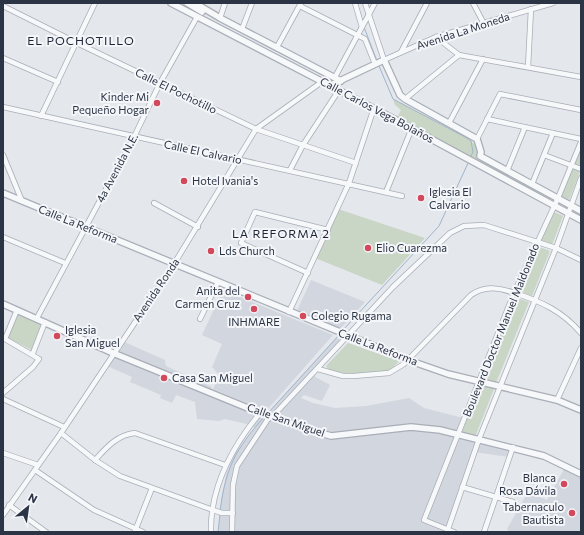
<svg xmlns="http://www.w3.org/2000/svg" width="584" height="535" font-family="Commissioner,sans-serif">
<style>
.built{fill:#d2d6de}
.green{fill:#c9d6c5}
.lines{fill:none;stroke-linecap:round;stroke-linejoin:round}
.stream{stroke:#9fb4cc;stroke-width:1}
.minor-casing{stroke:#a9aeb7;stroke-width:6}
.tertiary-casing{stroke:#a9aeb7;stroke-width:8}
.minor{stroke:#f7f8fa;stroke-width:4.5}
.tertiary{stroke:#f7f8fa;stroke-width:5.5}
.poi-dot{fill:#d1495b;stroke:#f4f6f9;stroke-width:1.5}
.labels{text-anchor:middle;stroke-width:4;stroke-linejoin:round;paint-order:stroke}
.street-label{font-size:11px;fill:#2b3445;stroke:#f4f6f9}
.poi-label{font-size:11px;fill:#2b3445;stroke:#f4f6f9;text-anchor:start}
.neighbourhood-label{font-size:12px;letter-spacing:1px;fill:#1d2536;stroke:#f4f6f9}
</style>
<rect width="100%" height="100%" fill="#e4e7ec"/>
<g class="built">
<polygon points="311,280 365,302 340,329 297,311"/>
<polygon points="223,290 333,335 266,411 213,389 220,376 212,367 222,344 202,335"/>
<polygon points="336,338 344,341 312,375 330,385 322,401 304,395 301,398 313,403 335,408 366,406 409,398 424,408 463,418 459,434 513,447 509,457 474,452 447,532 218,532 222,494 227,472 235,454 255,428 251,425 225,419 219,421 197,419 195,402 176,395 172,403 160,398 161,395 130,382 132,377 105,365 122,341 165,360 166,366 212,387 209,391 266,415"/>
<polygon points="564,469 581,477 581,532 509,532 507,529 528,492 547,500"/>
</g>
<g class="green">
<polygon points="393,99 465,137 479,147 480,156 475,163 396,120 401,110 395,105"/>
<polygon points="581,147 581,169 569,200 561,196"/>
<polygon points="480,159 552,198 550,202 478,163"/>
<polygon points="338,209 425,238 382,285 315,258"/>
<polygon points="552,211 563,216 552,245 540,240"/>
<polygon points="537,246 550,251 532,296 517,290"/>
<polygon points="514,297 529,302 496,383 482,378"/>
<polygon points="18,315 42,326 32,350 8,338"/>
<polygon points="348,343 399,361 390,371 354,375 329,370 326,366"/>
<polygon points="479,384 494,389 475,437 462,432"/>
</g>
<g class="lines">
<g class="stream">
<polyline points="357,3 362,20"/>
<polyline points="364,27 377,61"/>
<polyline points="379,66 393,99 465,137 471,141 473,152 470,158"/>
<polyline points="343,330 439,226 469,161"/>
<polyline points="268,413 340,334"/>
<path d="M220 511C226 467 235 450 264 417"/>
<polyline points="218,532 220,514"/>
</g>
<defs>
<g id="minor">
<polyline points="355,3 362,27"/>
<polyline points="365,3 384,60 436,37 553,3"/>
<polyline points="473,3 483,22"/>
<polyline points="3,6 77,43 256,129 356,163"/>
<polyline points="300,6 365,39 375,64"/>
<polyline points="220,18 225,3"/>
<polyline points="242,29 252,3"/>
<polyline points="436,37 459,55 581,77"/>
<polyline points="277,47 301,3"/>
<polyline points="401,52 427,3"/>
<polyline points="3,58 58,82"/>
<polyline points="528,67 531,9"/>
<polyline points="335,77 375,3"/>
<polyline points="405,99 459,55"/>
<polyline points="3,107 402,196"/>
<polyline points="41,116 95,3"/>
<polyline points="487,119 581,139"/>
<polyline points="449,123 483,59"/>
<polyline points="477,139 500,94 581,110"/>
<polyline points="3,155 22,201"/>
<polyline points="544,155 581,169"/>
<polyline points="290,170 303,145 339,90"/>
<polyline points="507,171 525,127"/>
<polyline points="532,184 553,133"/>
<polyline points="386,192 412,128"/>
<polyline points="154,203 198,227"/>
<polyline points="3,237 65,263"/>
<polyline points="308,273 241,243 255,212 328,230"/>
<polyline points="289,312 349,183 374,108"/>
<polyline points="37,318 134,137 160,83 197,17"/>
<polyline points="200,319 218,282"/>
<polyline points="33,353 45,322"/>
<path d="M318 369 343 376H354L389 373 404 364 471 295C486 285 499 288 515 293 542 302 562 311 581 333"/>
<polyline points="3,393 33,367 39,359 5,339 17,310"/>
<polyline points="3,399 64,427"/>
<polyline points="557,400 581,348"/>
<polyline points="272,417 393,287 450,233 464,226 484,225 556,248 581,260"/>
<polyline points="61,433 95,460 120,476 213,510 222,513 233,513"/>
<polyline points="3,453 38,465"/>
<path d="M95 460C107 447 117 435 135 433L225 465"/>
<polyline points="35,470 94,510 143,532"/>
<polyline points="462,487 513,502"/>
<polyline points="9,505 46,532"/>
<polyline points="3,515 61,433 174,264 256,129 323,81"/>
<polyline points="135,531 152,488"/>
<path d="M211 532C210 487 232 447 260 413"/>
<polyline points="232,532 233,485 237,466 270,416"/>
<polyline points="447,532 479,439 556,248 581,178"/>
<polyline points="454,532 424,520 514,293 558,198 581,142"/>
<polyline points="484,532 513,447"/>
</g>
<g id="tertiary">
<polyline points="171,3 396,120 581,220"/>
<polyline points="187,3 202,12"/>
<polyline points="195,3 220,18 341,81"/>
<polyline points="331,85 384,60 400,95 405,99 477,139 481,152 480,156 581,211"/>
<polyline points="3,193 408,360 448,374 557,400 581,410"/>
<polyline points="3,304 113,353 260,413 307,429 331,436 411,427 440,430 544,456 581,474"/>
</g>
</defs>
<use href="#minor" class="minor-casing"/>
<use href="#tertiary" class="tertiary-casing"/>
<use href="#minor" class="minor"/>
<use href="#tertiary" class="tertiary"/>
</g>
<g class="poi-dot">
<circle cx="157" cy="103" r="4"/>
<circle cx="184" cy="181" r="4"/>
<circle cx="421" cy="198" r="4"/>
<circle cx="368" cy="248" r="4"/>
<circle cx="211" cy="251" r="4"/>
<circle cx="248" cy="297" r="4"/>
<circle cx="254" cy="309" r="4"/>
<circle cx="303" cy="316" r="4"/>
<circle cx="57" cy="336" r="4"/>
<circle cx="164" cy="378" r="4"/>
<circle cx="564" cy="484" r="4"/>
<circle cx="572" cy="513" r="4"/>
</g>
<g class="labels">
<g class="street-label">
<text transform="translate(463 31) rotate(-18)" y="4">Avenida La Moneda</text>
<text transform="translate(176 91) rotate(26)" y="4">Calle El Pochotillo</text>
<text transform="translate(377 110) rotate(28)" y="4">Calle Carlos Vega Bolaños</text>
<text transform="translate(203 152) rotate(12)" y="4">Calle El Calvario</text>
<text transform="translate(117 168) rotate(-62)" y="4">4a Avenida N.E.</text>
<text transform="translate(78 224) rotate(22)" y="4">Calle La Reforma</text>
<text transform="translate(156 290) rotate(-56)" y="4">Avenida Ronda</text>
<text transform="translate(501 330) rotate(-68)" y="4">Boulevard Doctor Manuel Maldonado</text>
<text transform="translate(378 347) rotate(21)" y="4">Calle La Reforma</text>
<text transform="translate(286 420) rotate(19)" y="4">Calle San Miguel</text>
</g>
<g class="poi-label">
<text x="149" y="101" text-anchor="end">Kinder Mi<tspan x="149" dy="13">Pequeño Hogar</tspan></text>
<text x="192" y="185">Hotel Ivania's</text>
<text x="429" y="196">Iglesia El<tspan x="429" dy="13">Calvario</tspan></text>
<text x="376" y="252">Elio Cuarezma</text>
<text x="219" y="255">Lds Church</text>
<text x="240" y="295" text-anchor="end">Anita del<tspan x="240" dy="13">Carmen Cruz</tspan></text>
<text x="311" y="320">Colegio Rugama</text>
<text x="254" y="326" text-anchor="middle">INHMARE</text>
<text x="65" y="334">Iglesia<tspan x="65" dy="13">San Miguel</tspan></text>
<text x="172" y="382">Casa San Miguel</text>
<text x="556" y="482" text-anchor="end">Blanca<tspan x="556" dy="13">Rosa Dávila</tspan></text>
<text x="564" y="511" text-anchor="end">Tabernaculo<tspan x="564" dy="13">Bautista</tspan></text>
</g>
<g class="neighbourhood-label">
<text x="81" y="45">EL POCHOTILLO</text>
<text x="281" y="238">LA REFORMA 2</text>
</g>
</g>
<rect width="584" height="535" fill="none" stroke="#2b3445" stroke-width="8"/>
<g transform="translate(28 507) rotate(29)" stroke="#f4f6f9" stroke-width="3" paint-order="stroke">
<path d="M0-3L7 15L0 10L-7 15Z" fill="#2b3445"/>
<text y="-6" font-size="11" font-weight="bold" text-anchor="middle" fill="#2b3445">N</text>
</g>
</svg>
